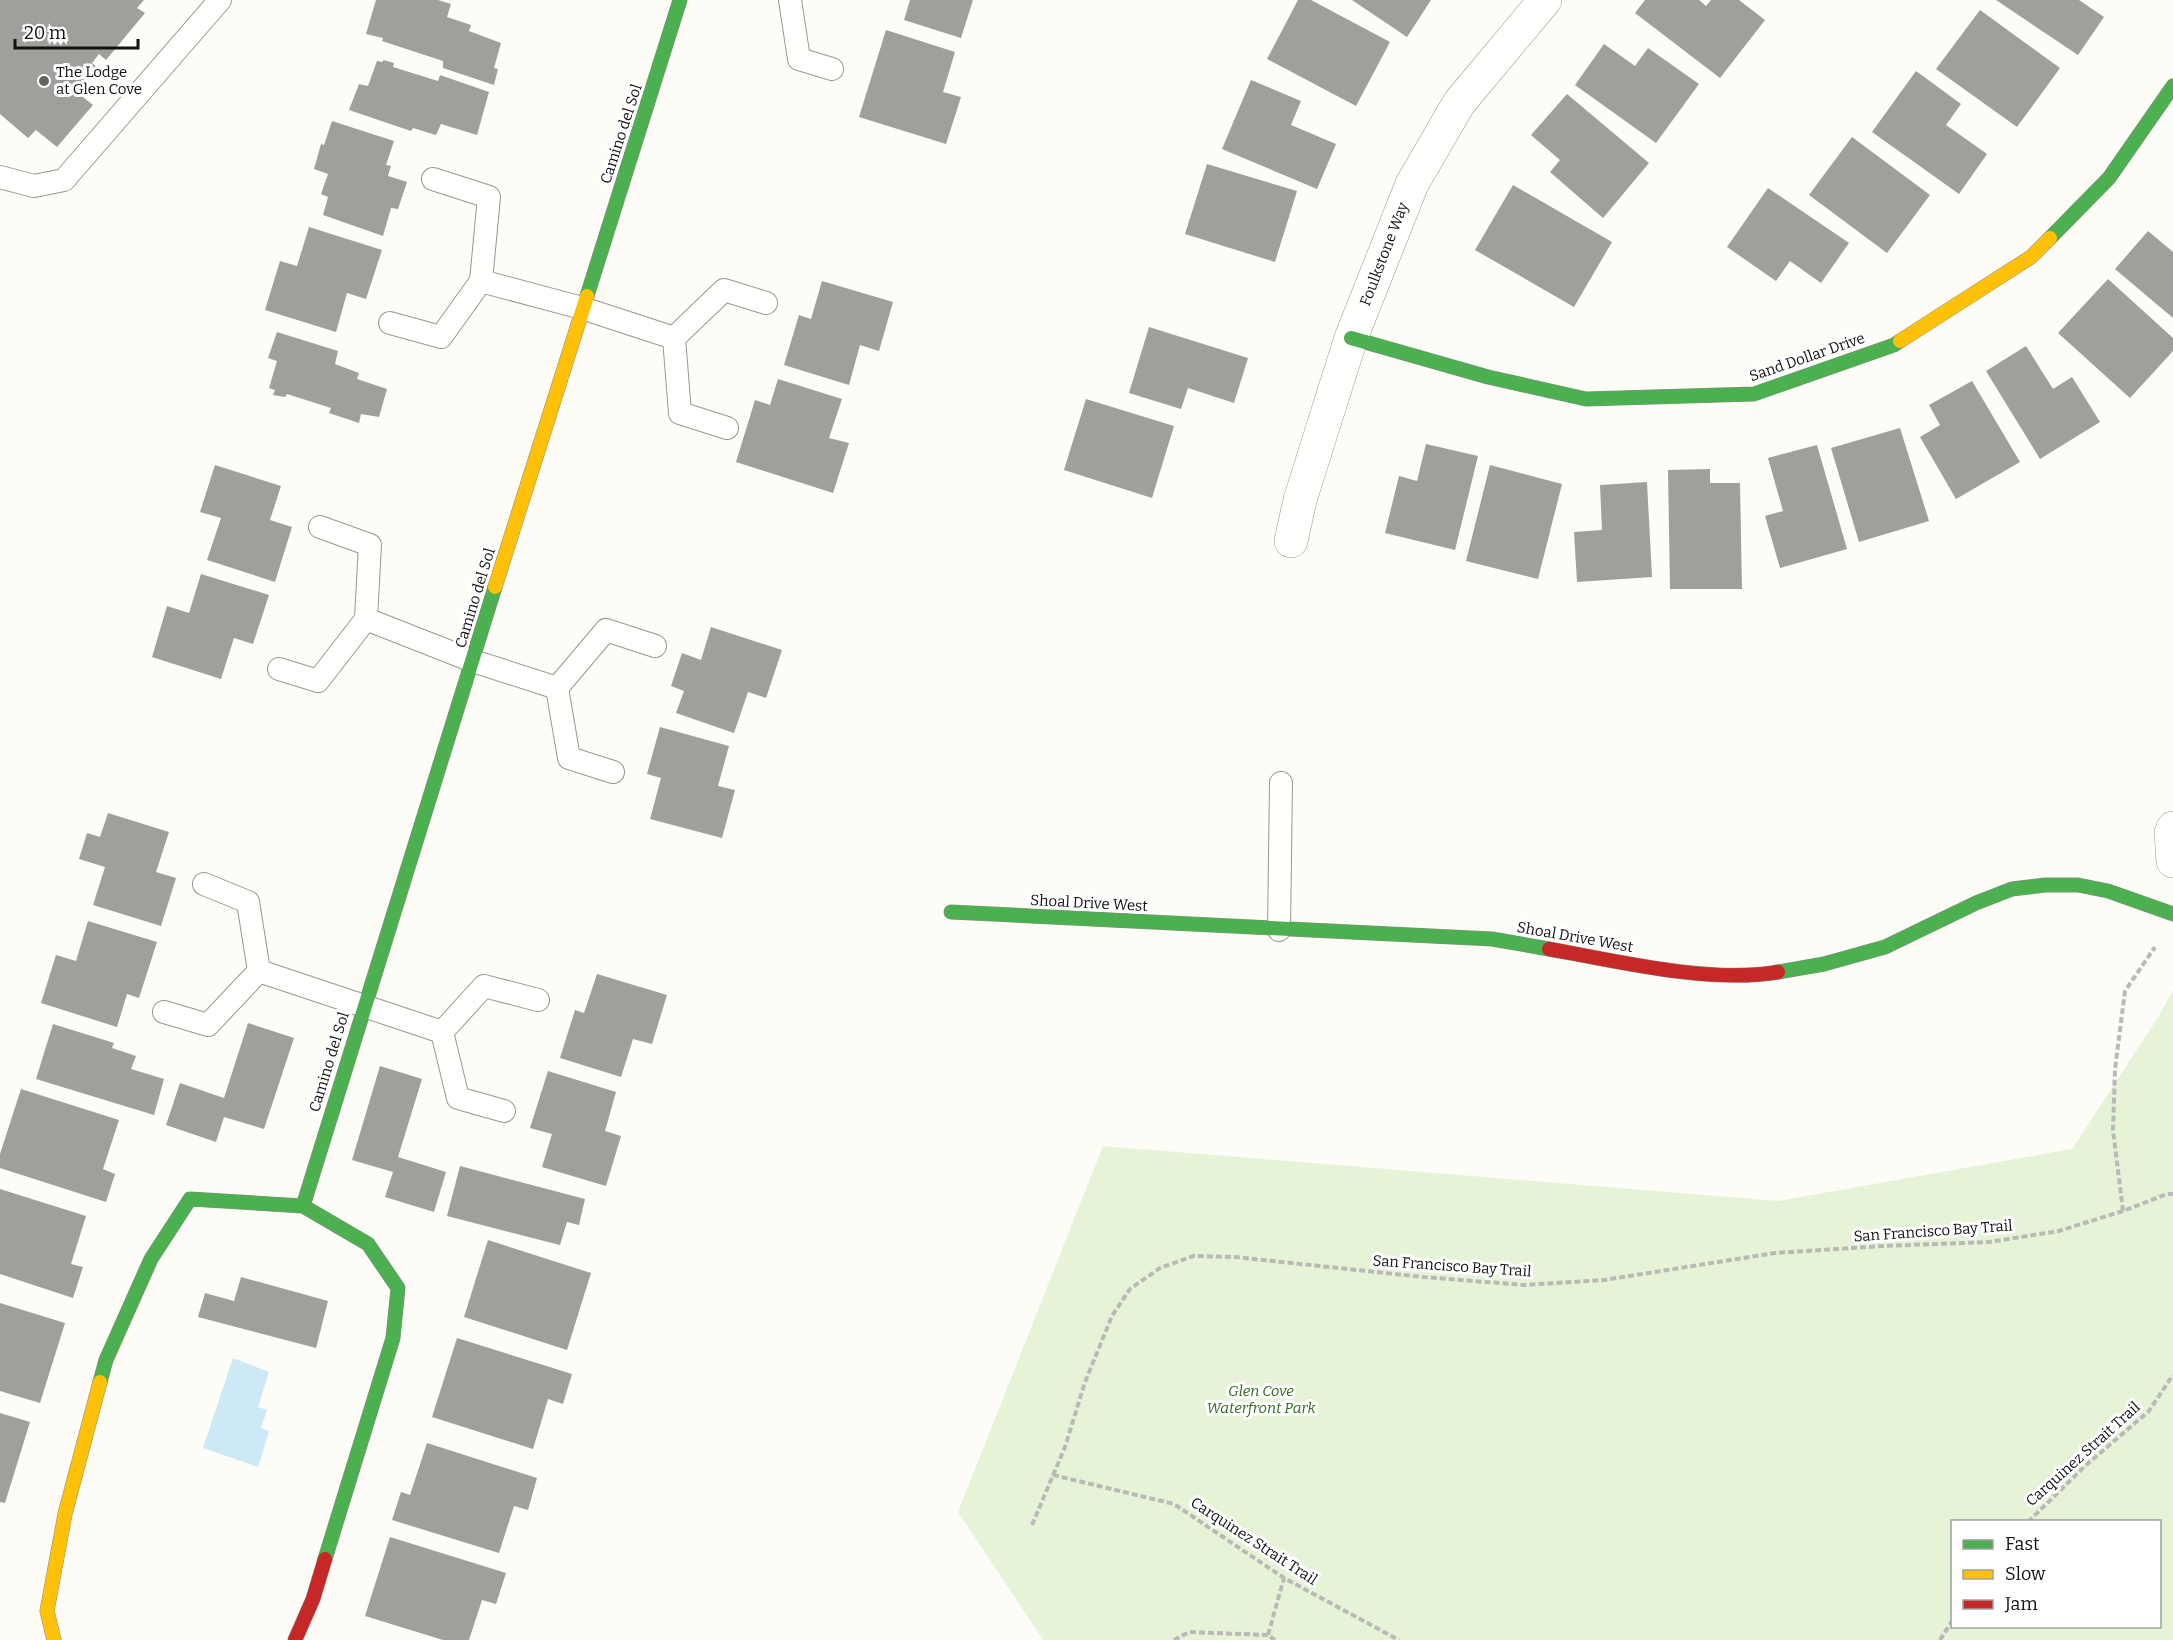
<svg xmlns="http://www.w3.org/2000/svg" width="2173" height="1640" font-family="Bitter,serif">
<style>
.green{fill:#e7f3d7;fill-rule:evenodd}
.water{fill:#cde8f7}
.building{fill:#a19f9c}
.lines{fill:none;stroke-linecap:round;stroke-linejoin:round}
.lane-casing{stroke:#979795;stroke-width:24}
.street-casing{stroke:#979795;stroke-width:34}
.fast-casing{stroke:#8e8d8b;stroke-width:15}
.slow-casing{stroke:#8e8d8b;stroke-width:15}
.jam-casing{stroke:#8e8d8b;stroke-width:15}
.path{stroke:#b9b9b8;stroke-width:4;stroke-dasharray:6 3;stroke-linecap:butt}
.lane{stroke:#fffffe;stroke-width:22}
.street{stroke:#fffffe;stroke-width:33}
.fast{stroke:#4caf50;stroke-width:14}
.slow{stroke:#ffc107;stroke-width:14}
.jam{stroke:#c62828;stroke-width:14}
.poi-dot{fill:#646362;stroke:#fff;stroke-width:2}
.labels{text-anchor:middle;stroke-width:6;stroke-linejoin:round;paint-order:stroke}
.poi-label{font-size:15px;fill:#111;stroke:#fff;text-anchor:start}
.street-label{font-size:15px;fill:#111;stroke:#fff}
.park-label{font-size:15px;font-style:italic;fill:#2f6b1f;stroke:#fff}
</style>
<rect width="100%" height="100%" fill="#fdfcf7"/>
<path class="green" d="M2173 990V1640H1043L958 1512 1103 1146 1778 1201 2072 1149 2159 1016ZM1952 1522H2160V1626H1952Z"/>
<polygon class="water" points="233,1358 269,1372 258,1407 267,1410 261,1428 269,1431 258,1467 203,1448"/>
<g class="building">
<polygon points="0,0 144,0 137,8 145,13 106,60 99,54 92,63 98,68 79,94 93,105 57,147 36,130 28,138 0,114"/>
<polygon points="376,0 438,0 451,4 447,17 471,25 469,31 501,43 494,68 498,69 494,85 443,68 443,61 382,41 383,38 366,34"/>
<polygon points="910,0 973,0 961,38 904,20"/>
<polygon points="1298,0 1311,0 1390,42 1356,106 1267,59"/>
<polygon points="1352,0 1431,0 1407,37"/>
<polygon points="1645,0 1699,0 1706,6 1711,0 1739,0 1765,20 1720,78 1635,13"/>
<polygon points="1996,0 2079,0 2104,17 2078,55"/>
<polygon points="1980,10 2060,68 2017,127 1936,69"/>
<polygon points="886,30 955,52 943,92 961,97 946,144 859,117"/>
<polygon points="1604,44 1635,66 1648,48 1699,84 1656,143 1575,85"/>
<polygon points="383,60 394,63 393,67 438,81 440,75 489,92 477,135 441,124 436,135 413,128 411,131 349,110 359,84 368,86 377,61 383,62"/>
<polygon points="1916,71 1961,104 1946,125 1987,154 1959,194 1872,132"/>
<polygon points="1251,80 1301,101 1291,125 1336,144 1317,189 1222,149"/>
<polygon points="1567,94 1649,163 1603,218 1550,172 1560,160 1531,135"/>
<polygon points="332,121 394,141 386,165 391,166 388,176 407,182 398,209 391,208 383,236 323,215 328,197 321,194 328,174 314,169 321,144 324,145"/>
<polygon points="1852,137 1930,195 1887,253 1809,195"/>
<polygon points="1207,164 1297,191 1275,262 1185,234"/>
<polygon points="1513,185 1612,242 1574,307 1475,250"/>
<polygon points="1768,188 1849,243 1821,283 1790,261 1776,281 1727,247"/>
<polygon points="309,227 382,250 366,299 347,293 336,332 265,310 280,261 297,266"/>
<polygon points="2148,231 2173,252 2173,318 2115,269"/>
<polygon points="2108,279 2173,338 2173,351 2130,398 2058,333"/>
<polygon points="822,281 893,302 879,351 860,345 849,385 784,365 799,315 811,319"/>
<polygon points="1149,327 1248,358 1234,403 1188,388 1181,409 1129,393"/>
<polygon points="277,332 338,351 335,364 359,373 357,379 387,389 379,417 361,414 359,423 329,413 331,408 287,394 285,397 273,395 275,390 269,388 277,361 268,358"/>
<polygon points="2026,346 2053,389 2072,377 2100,422 2040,459 1986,371"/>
<polygon points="778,379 842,399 829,438 849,443 833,493 736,462 755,400 770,405"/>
<polygon points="1972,381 2020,462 1956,499 1920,437 1940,425 1929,405"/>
<polygon points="1086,399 1174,426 1152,498 1064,470"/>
<polygon points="1900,428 1929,521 1859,542 1831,448"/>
<polygon points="1426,444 1478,456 1455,550 1385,533 1399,476 1417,481"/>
<polygon points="1817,445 1847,549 1780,568 1765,516 1783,511 1768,458"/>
<polygon points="215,465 281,486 270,520 292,527 275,582 207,560 221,518 200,512"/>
<polygon points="1490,465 1562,484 1538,579 1466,561"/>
<polygon points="1710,469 1710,483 1740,483 1742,589 1670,589 1668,470"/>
<polygon points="1647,482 1652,577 1577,582 1574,532 1602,530 1600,485"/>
<polygon points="201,574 269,595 253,644 234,638 221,679 152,657 167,606 189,613"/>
<polygon points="711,627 782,650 766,698 748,692 734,733 676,713 684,691 671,686 682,653 701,660"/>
<polygon points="660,727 729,746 718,786 735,790 722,838 650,819 661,778 647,774"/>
<polygon points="108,813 169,832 156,872 176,878 161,926 93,905 105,867 79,859 87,833 100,837"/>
<polygon points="88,921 157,942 139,998 127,994 117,1027 41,1003 56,955 76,961"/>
<polygon points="597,974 667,995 652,1044 633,1039 621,1077 560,1058 575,1010 584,1013"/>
<polygon points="248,1023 294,1038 264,1129 224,1117 216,1142 166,1125 180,1083 224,1098"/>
<polygon points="53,1024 114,1043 112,1048 136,1056 131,1069 164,1079 154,1115 36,1079"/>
<polygon points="380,1066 422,1079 398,1157 446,1172 434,1212 385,1197 393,1172 352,1160"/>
<polygon points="548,1071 616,1092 605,1131 621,1136 606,1186 542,1167 552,1134 530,1128"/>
<polygon points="21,1089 119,1120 103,1169 115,1174 106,1202 0,1168 0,1154"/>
<polygon points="460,1166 585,1199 579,1225 567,1222 560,1245 447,1216"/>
<polygon points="0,1189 86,1216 71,1264 83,1267 73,1298 0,1274"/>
<polygon points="488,1240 591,1273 567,1350 464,1317"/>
<polygon points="241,1277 328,1301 316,1348 198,1317 205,1293 234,1301"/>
<polygon points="0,1303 65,1323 40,1403 0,1391"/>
<polygon points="457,1338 572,1374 563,1404 548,1399 533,1449 432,1417"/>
<polygon points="0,1413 30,1422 5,1503 0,1502"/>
<polygon points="427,1443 537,1478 528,1510 514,1506 499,1553 392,1520 401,1492 410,1495"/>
<polygon points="390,1537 506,1573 496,1604 482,1600 469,1640 443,1640 365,1616"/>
</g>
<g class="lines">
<defs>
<g id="lane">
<polyline points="790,0 799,59 832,69"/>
<polyline points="0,177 34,186 64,180 220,0"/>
<polyline points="433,179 489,197 481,281 582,308 674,338 680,413 727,428"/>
<polyline points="390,323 441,337 481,281"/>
<polyline points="674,338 724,290 766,303"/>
<polyline points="320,527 370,545 366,619 473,661 557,688 606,630 655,646"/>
<polyline points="279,669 318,681 366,619"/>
<polyline points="557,688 569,758 613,772"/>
<polyline points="204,884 248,902 259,971 442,1032 458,1098 504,1111"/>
<polyline points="1279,930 1281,783"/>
<polyline points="164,1012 208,1025 259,971"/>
<polyline points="442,1032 484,986 538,1000"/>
</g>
<g id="street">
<polyline points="1291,541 1300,500 1351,338 1412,184 1459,103 1545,0"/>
<polyline points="2173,828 2171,833 2173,861"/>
</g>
<g id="fast">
<polyline points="2050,238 2109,178 2173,86"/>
<polyline points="587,296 680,0"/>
<polyline points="1351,338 1488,377 1586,399 1754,394 1894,345 1900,341"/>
<polyline points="951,912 1492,939 1549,949"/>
<polyline points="1778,972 1824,964 1885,947 1976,903 2012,889 2045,885 2078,885 2108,891 2173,914"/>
<polyline points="303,1206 495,587"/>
<polyline points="100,1382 106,1360 151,1259 190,1199 303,1206 368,1244 398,1288 393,1338 325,1559"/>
</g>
<g id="slow">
<polyline points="1900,341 2031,257 2050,238"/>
<polyline points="495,587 587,296"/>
<polyline points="54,1640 47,1611 65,1514 100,1382"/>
</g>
<g id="jam">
<path d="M1549 949C1617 961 1710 984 1778 972"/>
<polyline points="295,1640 313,1599 325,1559"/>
</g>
</defs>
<use href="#lane" class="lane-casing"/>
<use href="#street" class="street-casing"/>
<use href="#fast" class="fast-casing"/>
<use href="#slow" class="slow-casing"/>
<use href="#jam" class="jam-casing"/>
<g class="path">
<polyline points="2123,1211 2113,1130 2115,1069 2125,991 2155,947"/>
<polyline points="1053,1475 1174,1504 1284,1578 1399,1640"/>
<polyline points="2028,1522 2085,1466 2149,1411 2173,1375"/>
<polyline points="1032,1525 1065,1447 1085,1382 1112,1316 1130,1289 1160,1268 1194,1256 1235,1257 1423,1277 1524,1285 1604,1280 1775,1253 1883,1246 1989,1242 2059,1231 2123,1211 2167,1194 2173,1194"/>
<polyline points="1174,1640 1189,1632 1268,1635"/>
<polyline points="1275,1640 1268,1635 1284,1578"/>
<polyline points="1940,1640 1952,1621"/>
</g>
<use href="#lane" class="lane"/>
<use href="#street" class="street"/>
<use href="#fast" class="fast"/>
<use href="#slow" class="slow"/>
<use href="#jam" class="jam"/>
</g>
<circle class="poi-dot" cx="44" cy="81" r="6"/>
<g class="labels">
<g class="poi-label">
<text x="56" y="77">The Lodge<tspan x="56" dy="17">at Glen Cove</tspan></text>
</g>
<g class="street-label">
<text transform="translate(621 134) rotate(-72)" y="5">Camino del Sol</text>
<text transform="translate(1384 254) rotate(-69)" y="5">Foulkstone Way</text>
<text transform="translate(1807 357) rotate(-19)" y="5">Sand Dollar Drive</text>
<text transform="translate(475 598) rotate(-73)" y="5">Camino del Sol</text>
<text transform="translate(1089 903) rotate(3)" y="5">Shoal Drive West</text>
<text transform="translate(1575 937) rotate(10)" y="5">Shoal Drive West</text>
<text transform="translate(329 1062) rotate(-73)" y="5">Camino del Sol</text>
<text transform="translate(1933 1231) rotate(-4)" y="5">San Francisco Bay Trail</text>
<text transform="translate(1452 1266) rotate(4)" y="5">San Francisco Bay Trail</text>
<text transform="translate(2083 1454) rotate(-42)" y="5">Carquinez Strait Trail</text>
<text transform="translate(1254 1541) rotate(33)" y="5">Carquinez Strait Trail</text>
</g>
<g class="park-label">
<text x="1261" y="1396">Glen Cove<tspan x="1261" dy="17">Waterfront Park</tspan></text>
</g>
</g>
<rect x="1951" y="1520" width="210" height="108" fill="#ffffff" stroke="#a0a0a0" stroke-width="1.5"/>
<rect x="1963" y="1540" width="30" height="9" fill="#4caf50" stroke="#a0a0a0" stroke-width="1.5"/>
<text x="2005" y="1550" font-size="18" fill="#111111">Fast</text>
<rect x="1963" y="1570" width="30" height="9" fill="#ffc107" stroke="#a0a0a0" stroke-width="1.5"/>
<text x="2005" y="1580" font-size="18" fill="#111111">Slow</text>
<rect x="1963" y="1600" width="30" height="9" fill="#c62828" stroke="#a0a0a0" stroke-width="1.5"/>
<text x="2005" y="1610" font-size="18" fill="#111111">Jam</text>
<path d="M15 39v9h123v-9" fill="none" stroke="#111111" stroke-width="3"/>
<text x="24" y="39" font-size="18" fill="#111111" stroke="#ffffff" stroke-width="4.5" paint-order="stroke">20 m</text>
</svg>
